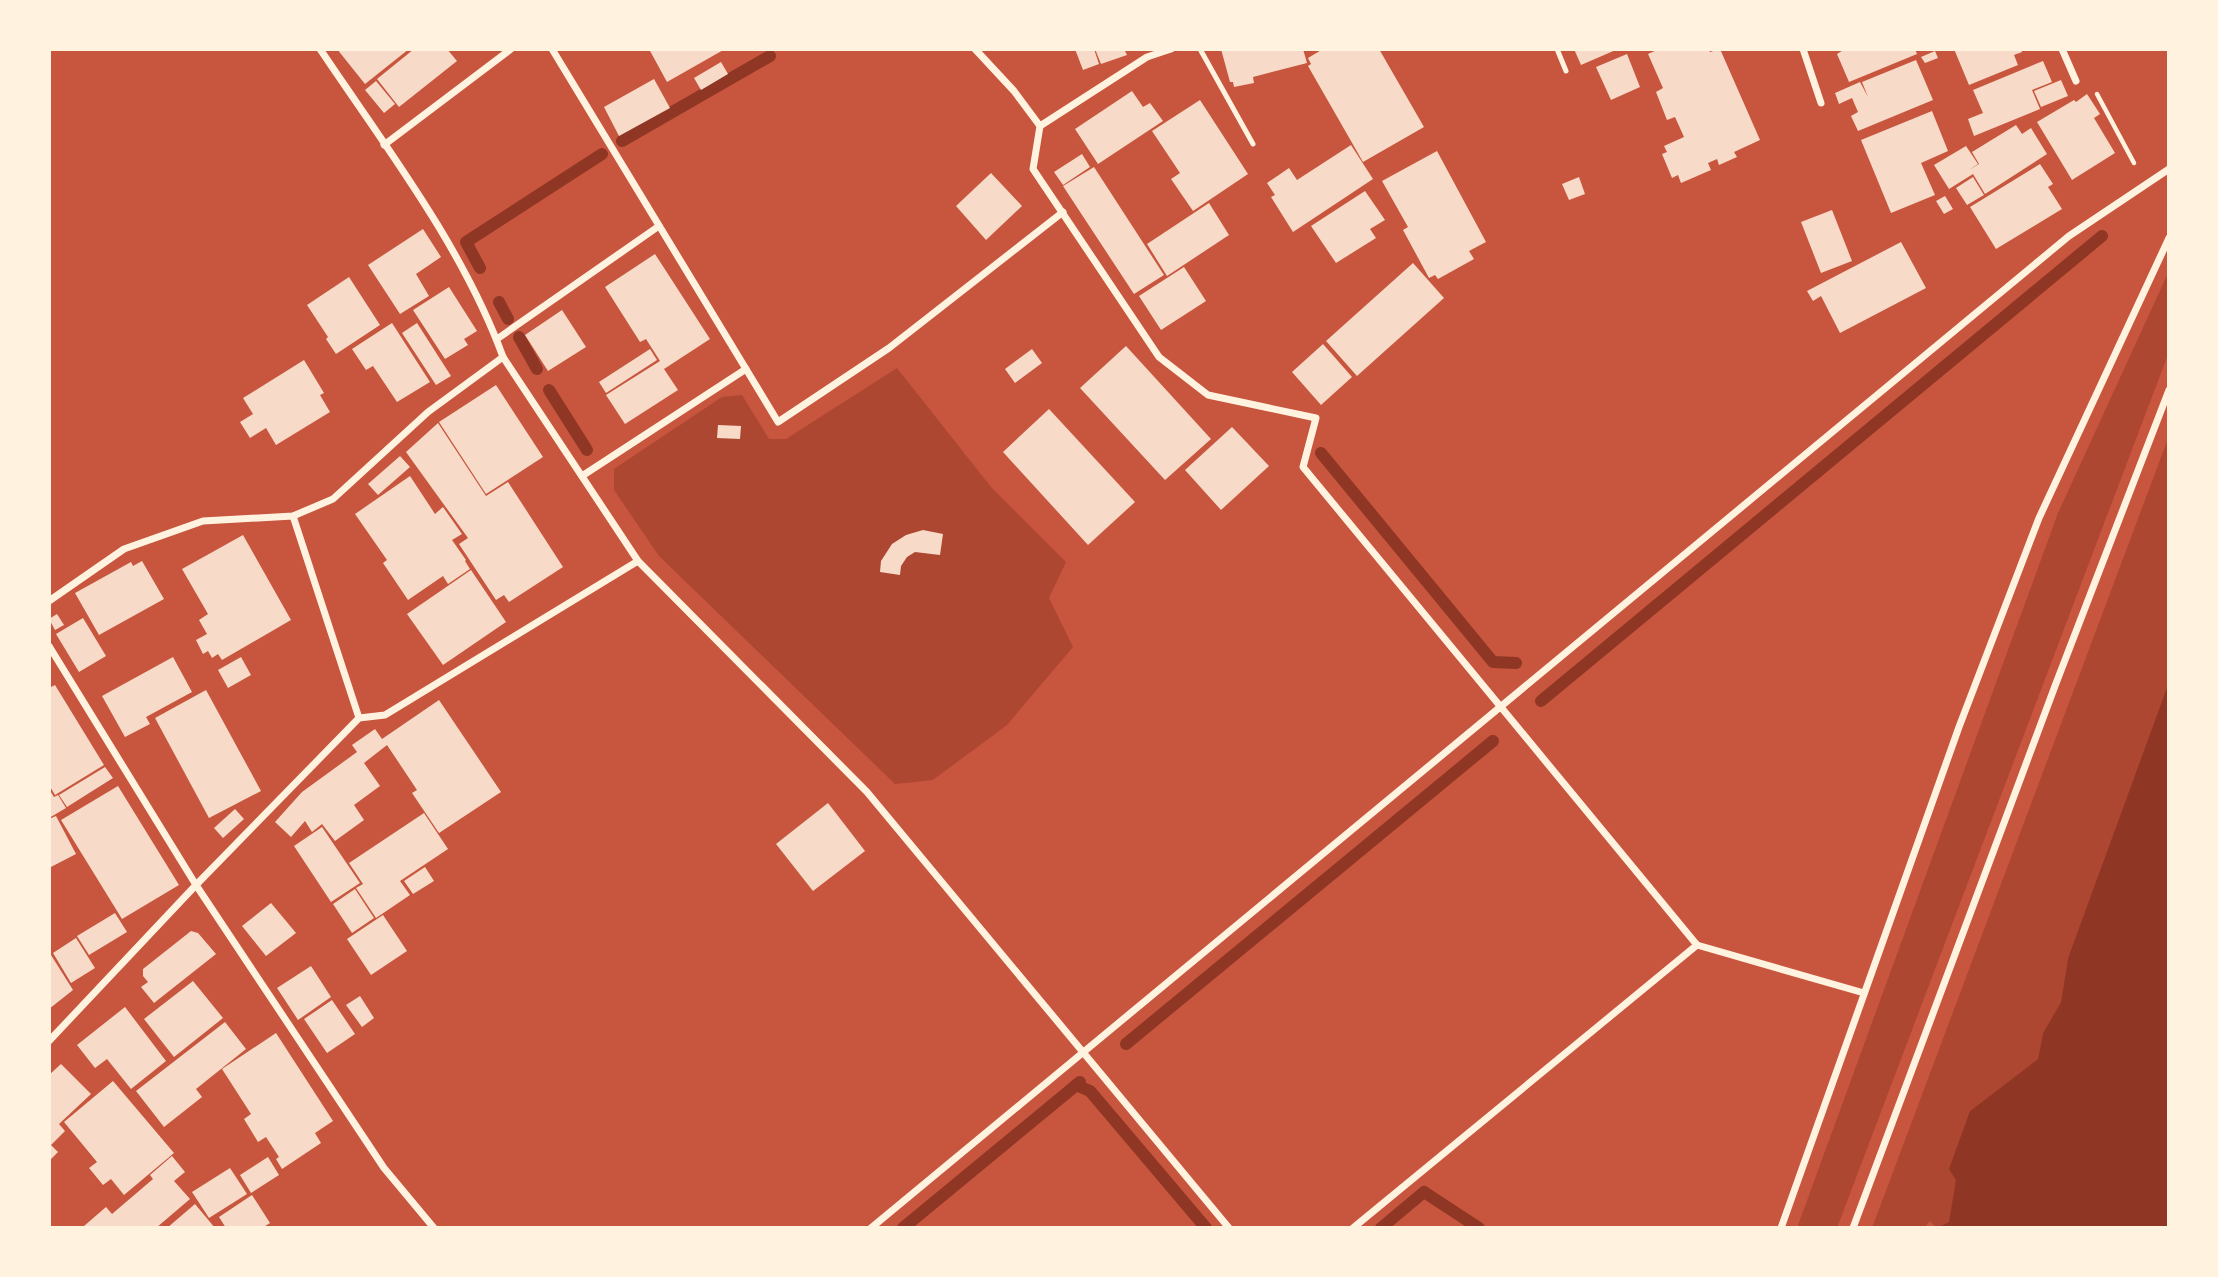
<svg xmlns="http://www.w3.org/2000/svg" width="2218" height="1277" font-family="'DejaVu Sans',sans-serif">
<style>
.green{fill:#ae4732}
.water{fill:#8f3625}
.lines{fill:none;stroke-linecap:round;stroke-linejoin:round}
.stream{stroke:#8f3625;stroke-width:12}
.building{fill:#f7dbc8}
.path{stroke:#fff3e0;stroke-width:4.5}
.service{stroke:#fff3e0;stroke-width:5}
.minor{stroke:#fff3e0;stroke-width:7}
</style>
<rect width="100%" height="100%" fill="#c8553d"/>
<g class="green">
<polygon points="2169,271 2169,352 1837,1228 1797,1228 2058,513"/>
<polygon points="897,368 991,487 1066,562 1049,598 1073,647 1007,725 933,780 895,784 659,556 614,490 614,469 722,397 742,395 769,439 786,439"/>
<polygon points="2169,436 2169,682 2068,958 2061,1002 2043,1033 2038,1059 1970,1111 1949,1223 1937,1228 1930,1221 1924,1228 1872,1228"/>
</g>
<polygon class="water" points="2169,682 2169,1228 1937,1228 1949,1222 1956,1180 1949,1169 1970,1111 2038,1059 2043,1033 2061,1002 2068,958"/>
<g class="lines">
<g class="stream">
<polyline points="622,141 770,56"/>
<polyline points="480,268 466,242 602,154"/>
<polyline points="499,302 508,319"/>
<polyline points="519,337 537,369"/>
<polyline points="549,390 587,450"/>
<polyline points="1321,453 1493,662 1516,663"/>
<polyline points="1541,701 2102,236"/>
<polyline points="1126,1044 1493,741"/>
<polyline points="1076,1085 1090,1091 1206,1228"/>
<polyline points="903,1228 1080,1082"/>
<polyline points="1381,1228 1424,1192 1479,1228"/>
</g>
</g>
<g class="building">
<polygon points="337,49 409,49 365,84"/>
<polygon points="414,49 447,49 457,61 399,107 377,79"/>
<polygon points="649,49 725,49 667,82"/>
<polygon points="1075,49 1094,49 1099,64 1083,70"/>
<polygon points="1095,49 1124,49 1127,55 1101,64"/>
<polygon points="1221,49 1303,49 1307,63 1253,77 1254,83 1234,87 1233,82 1230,82"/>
<polygon points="1323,49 1379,49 1424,127 1363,162 1308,66 1311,64 1308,58"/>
<polygon points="1574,49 1618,49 1581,65"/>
<polygon points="1659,49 1708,49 1710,52 1720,49 1760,140 1734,152 1737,157 1719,165 1717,159 1708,163 1711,170 1681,183 1678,175 1672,178 1662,154 1667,152 1664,146 1684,137 1675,117 1667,120 1656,92 1663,88 1648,54"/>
<polygon points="1845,49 1915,49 1917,54 1849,82 1837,54"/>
<polygon points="1954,49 2021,49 2022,52 2014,55 2018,65 1969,85"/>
<polygon points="1935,51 1938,58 1925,63 1921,57"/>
<polygon points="1627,54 1640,87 1611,100 1596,67"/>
<polygon points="1916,60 1933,100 1858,131 1851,116 1858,112 1852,98 1839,104 1835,93 1860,82 1868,97 1862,82"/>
<polygon points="2043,61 2052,82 2032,90 2040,109 1974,136 1968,119 1983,113 1973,90"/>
<polygon points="721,62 728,74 701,90 694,78"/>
<polygon points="654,79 670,108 619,136 604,107"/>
<polygon points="2061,80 2068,96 2041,107 2034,91"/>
<polygon points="376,81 395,104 384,113 365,90"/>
<polygon points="1132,91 1143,107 1150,103 1163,121 1098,164 1075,129"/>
<polygon points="2087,94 2100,114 2094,118 2115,153 2072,180 2037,122 2074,100 2076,102"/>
<polygon points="1200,100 1248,174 1193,211 1171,179 1180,173 1152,131"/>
<polygon points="1932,111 1948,151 1921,163 1935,195 1891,213 1861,140"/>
<polygon points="2016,125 2022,134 2031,128 2047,154 1985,194 1973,174 1949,189 1934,165 1966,146 1978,164 1969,170 1979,164 1972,152"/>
<polygon points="1351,145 1373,179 1293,232 1271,197 1275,195 1267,183 1289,168 1297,180"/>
<polygon points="1437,151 1486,242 1469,251 1474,259 1438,279 1435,275 1429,278 1403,230 1408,227 1382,181"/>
<polygon points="1082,154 1090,167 1063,185 1054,172"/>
<polygon points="2040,164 2053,184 2048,187 2062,209 1996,249 1970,207"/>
<polygon points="1094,167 1164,275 1134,294 1063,186"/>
<polygon points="991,173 1022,206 986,240 956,206"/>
<polygon points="1579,177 1585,194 1569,200 1562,184"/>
<polygon points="1973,177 1984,195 1967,205 1956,188"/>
<polygon points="1365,191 1385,220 1370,229 1376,238 1336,263 1311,226"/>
<polygon points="1945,196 1953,209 1944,214 1936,201"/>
<polygon points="1209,203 1229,235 1167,276 1147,244"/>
<polygon points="1832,210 1852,261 1821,273 1801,222"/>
<polygon points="423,229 441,257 416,274 429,296 400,314 368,265"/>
<polygon points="1901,242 1926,288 1840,333 1821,296 1813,301 1807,291"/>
<polygon points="655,254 710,339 664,369 678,390 625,424 606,395 660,361 646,339 640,342 605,287"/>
<polygon points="1413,263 1444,298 1357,376 1326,341"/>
<polygon points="1184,267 1206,301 1161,330 1139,296"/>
<polygon points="349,277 380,325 336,354 326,339 328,337 307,305"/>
<polygon points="449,287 477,331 464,339 468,345 445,359 413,310"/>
<polygon points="562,310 586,347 548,371 525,335"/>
<polygon points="392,323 430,382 397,402 373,366 366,370 352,349"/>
<polygon points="417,323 451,376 436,385 402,333"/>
<polygon points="1323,344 1352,377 1321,405 1292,372"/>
<polygon points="1126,346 1211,439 1165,480 1080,388"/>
<polygon points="650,349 657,360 606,393 599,382"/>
<polygon points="1032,349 1042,363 1015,383 1005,369"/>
<polygon points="304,360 324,393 320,395 330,412 276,445 266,428 250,438 240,422 253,414 243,398"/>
<polygon points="496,385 543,457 486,494 439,422"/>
<polygon points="1049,409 1135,502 1088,545 1003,452"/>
<polygon points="438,423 486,496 508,482 563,567 509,602 504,595 496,600 459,544 468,538 406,452"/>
<polygon points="718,425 741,426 740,439 717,438"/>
<polygon points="1232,427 1269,466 1221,510 1185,470"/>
<polygon points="400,456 410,467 378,495 368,484"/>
<polygon points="410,476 435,514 443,507 462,534 452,540 466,560 465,561 470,569 448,584 443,576 408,600 383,563 387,560 355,514"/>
<polygon points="923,530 943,534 940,555 915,552 907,557 901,566 900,575 880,572 881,561 892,544 906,535"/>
<polygon points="243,535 291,620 222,660 218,654 212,658 208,651 203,654 196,640 207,634 199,620 208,614 182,569"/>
<polygon points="142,561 164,599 99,635 75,593 131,562 133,566"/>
<polygon points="471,570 506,622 443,665 407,614"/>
<polygon points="57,614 64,625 55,630 49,619"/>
<polygon points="83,618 106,656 79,672 56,634"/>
<polygon points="173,657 192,692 146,717 150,724 125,737 102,696"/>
<polygon points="241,657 251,675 228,688 218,670"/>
<polygon points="55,685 104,765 55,795 49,785 49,688"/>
<polygon points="206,690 261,791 209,818 155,718"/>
<polygon points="439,700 501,792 439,833 412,793 417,790 387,745 364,763 380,786 354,805 364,820 335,841 322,824 312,832 305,821 291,837 275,822 302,792 357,752 352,745 375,729 382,739"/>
<polygon points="105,767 113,778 67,807 59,795"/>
<polygon points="118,786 179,885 122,919 61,820"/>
<polygon points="49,789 54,797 58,795 66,808 49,818"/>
<polygon points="828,803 865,851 813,891 776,844"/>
<polygon points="235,809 244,819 223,838 214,828"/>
<polygon points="424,813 448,849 400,881 410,895 376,918 356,888 363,884 349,863"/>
<polygon points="56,816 76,854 49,868 49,819"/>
<polygon points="322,827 360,883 331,902 294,846"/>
<polygon points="425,867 434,881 413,894 404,881"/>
<polygon points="355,889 374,918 352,933 333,904"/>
<polygon points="271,903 296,933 266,956 242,926"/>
<polygon points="115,913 127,932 89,955 77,936"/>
<polygon points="383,915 407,951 371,975 347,939"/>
<polygon points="191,931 198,933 216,954 154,1003 141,987 148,982 143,976 143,969"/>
<polygon points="76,938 95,968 71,983 53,953"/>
<polygon points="51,955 73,990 49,1009 49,957"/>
<polygon points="311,966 331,997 298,1020 277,988"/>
<polygon points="193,981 223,1018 174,1057 144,1019"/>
<polygon points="360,996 374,1018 362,1027 346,1005"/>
<polygon points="332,1000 355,1034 327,1053 304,1019"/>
<polygon points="125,1007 166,1061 131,1089 107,1059 95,1068 77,1045"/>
<polygon points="225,1022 246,1049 196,1089 202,1097 164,1127 136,1091"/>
<polygon points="276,1033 333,1121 315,1133 321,1143 282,1169 276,1159 279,1157 266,1137 258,1142 244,1119 251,1114 222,1069"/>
<polygon points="61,1064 91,1094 59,1124 65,1131 51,1145 58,1152 49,1161 49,1075"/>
<polygon points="113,1081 174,1153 124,1195 111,1179 103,1185 89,1168 97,1162 64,1122"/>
<polygon points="172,1156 185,1172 174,1181 190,1199 156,1228 86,1228 84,1226 106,1207 112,1214 153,1179 150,1175"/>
<polygon points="268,1157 279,1175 251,1193 240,1175"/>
<polygon points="230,1168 247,1194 209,1218 192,1192"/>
<polygon points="252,1195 270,1223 262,1228 226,1228 219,1217"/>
<polygon points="195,1204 215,1228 167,1228"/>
</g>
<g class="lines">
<polyline class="path" points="2097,94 2134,163"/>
<g class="service">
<polyline points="1200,49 1253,144"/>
<polyline points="1557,49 1566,71"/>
</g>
<g class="minor">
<polyline points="552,49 746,369"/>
<polyline points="975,49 1014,91 1040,126 1033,169 1159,357 1208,395 1316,418 1303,467 1697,945 1864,993"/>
<polyline points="1803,49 1821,103"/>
<polyline points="2062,49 2076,81"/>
<polyline points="1040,126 1147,57 1171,49"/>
<polyline points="384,145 511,49"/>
<polyline points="497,339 659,226"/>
<polyline points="503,357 638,561 867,792 1229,1228"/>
<polyline points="582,476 746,369 778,422 889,348 1063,212"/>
<polyline points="293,516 359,718"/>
<path d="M49 601 124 549 203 521 293 516 333 499 428 412 503 357C463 247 385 146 320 49"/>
<polyline points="49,646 196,885 384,1168 434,1228"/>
<polyline points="49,1041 196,885 359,718 385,715 638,561"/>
<polyline points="871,1228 2069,236 2169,169"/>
<polyline points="1353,1228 1697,945"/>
<polyline points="1781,1228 1959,727 2039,518 2169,238"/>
<polyline points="1853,1228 2055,686 2169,390"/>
</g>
</g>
<rect width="2218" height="1277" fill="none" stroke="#fff3e0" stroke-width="102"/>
</svg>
